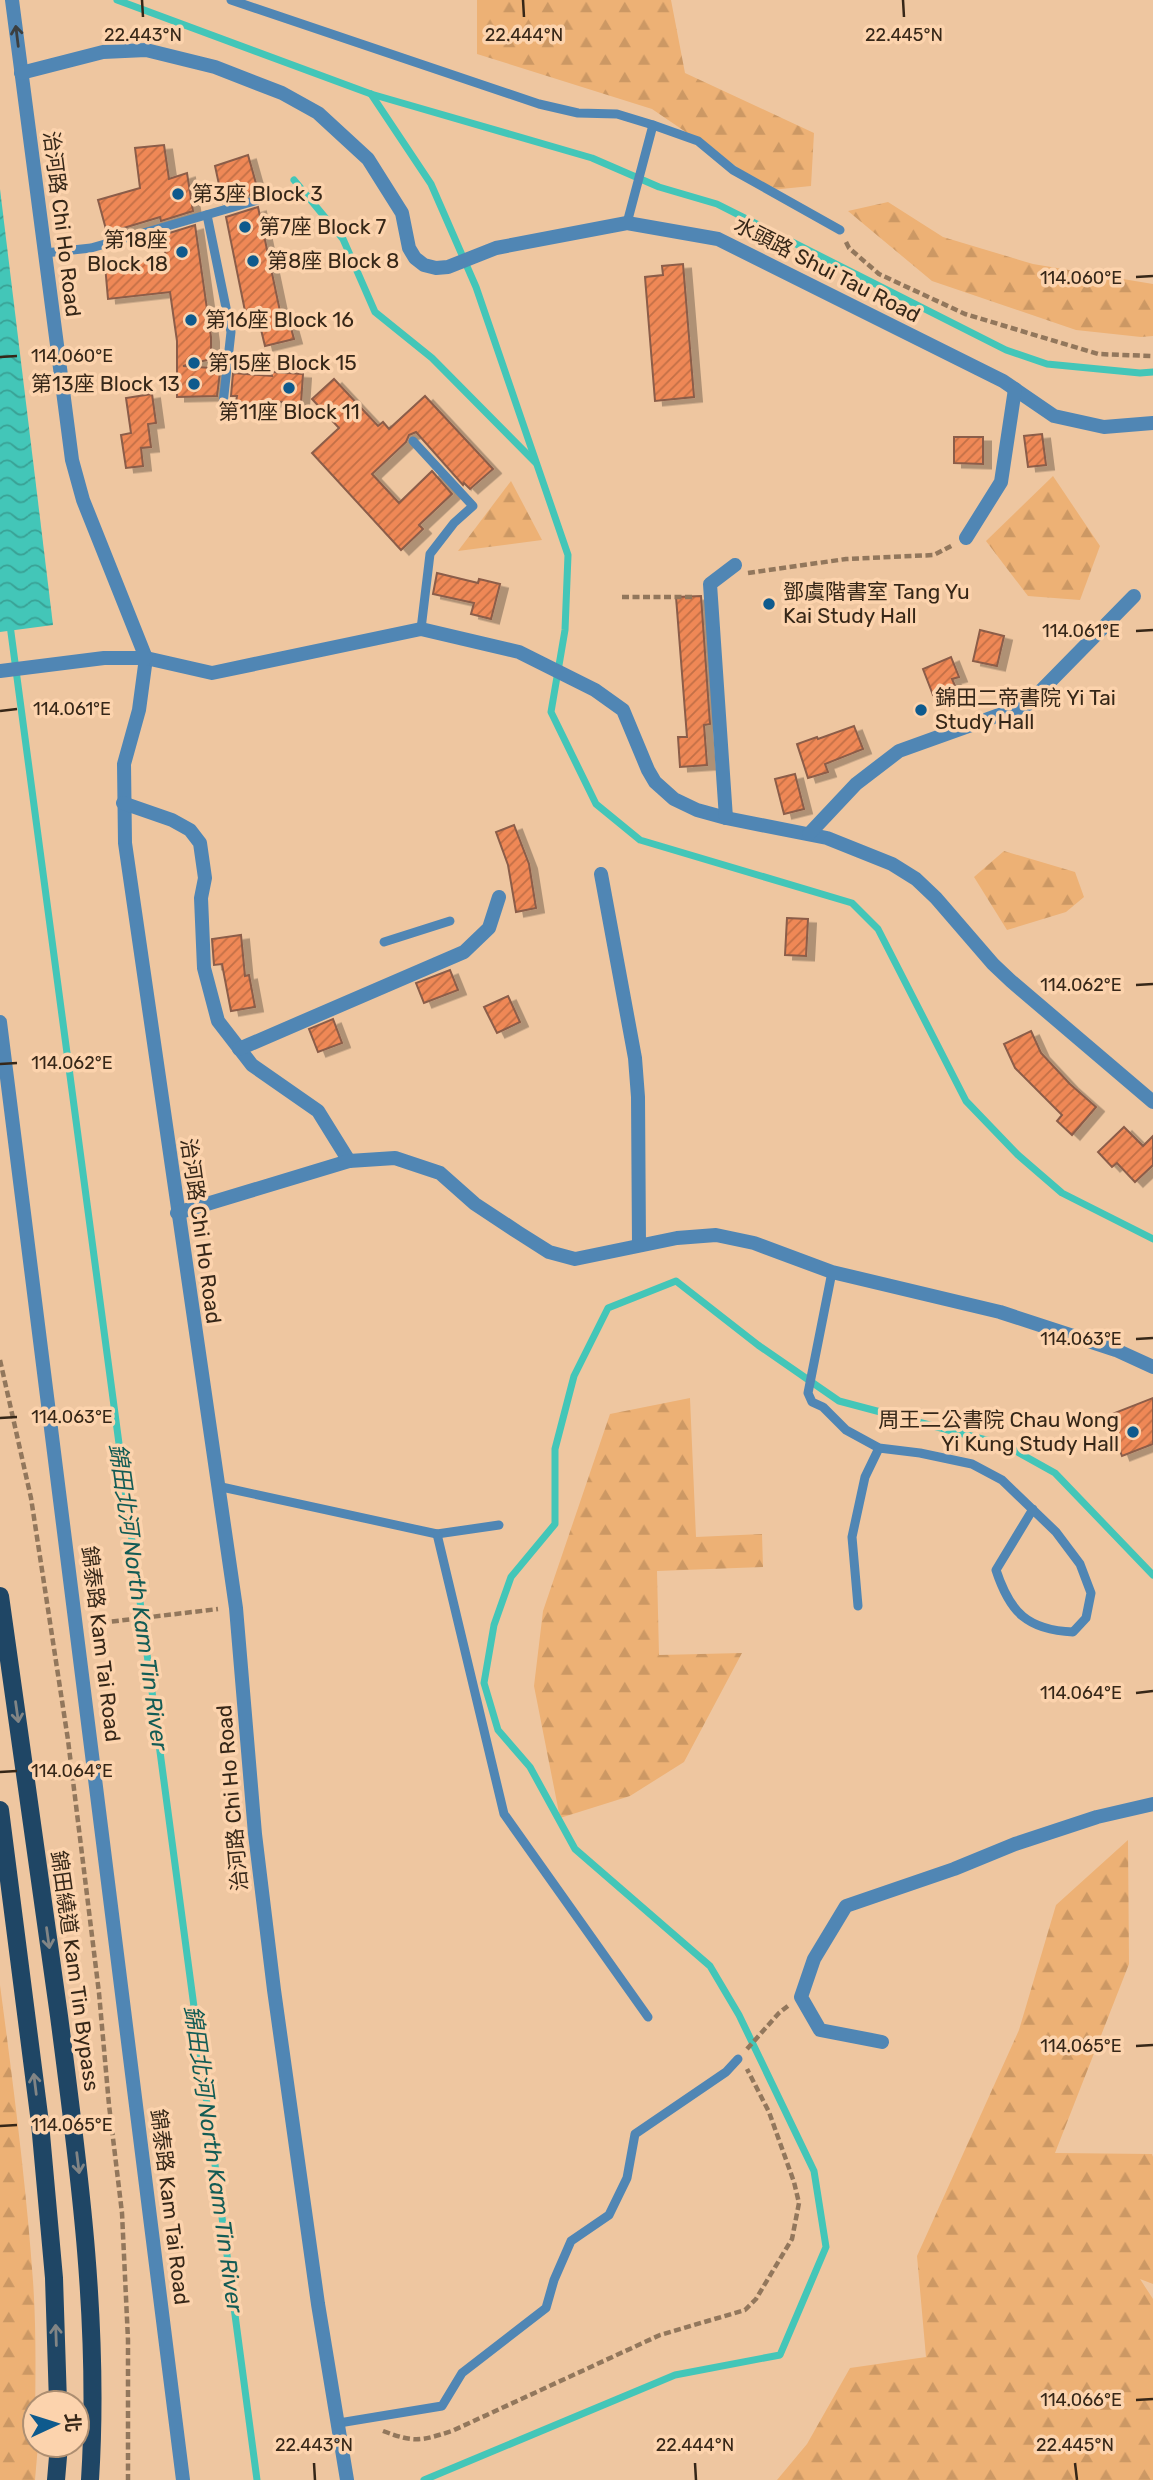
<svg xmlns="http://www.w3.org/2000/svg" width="1153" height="2480" font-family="Rubik,'Noto Sans TC',sans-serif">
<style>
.forest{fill:url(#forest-firs)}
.water{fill:url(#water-waves)}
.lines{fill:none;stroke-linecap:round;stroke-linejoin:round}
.stream{stroke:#43c6b8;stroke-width:7}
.building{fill:url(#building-hatch);stroke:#8b5d49;stroke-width:2;filter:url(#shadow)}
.path{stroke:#92775c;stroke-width:4.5;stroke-dasharray:7 3.5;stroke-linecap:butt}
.service{stroke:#5086b4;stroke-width:9}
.minor{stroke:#5086b4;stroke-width:14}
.tertiary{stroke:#5086b4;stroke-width:14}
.primary{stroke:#1f4665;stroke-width:18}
.oneway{stroke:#3c3f3f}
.oneway2{stroke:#828585}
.ticks{fill:none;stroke:#362718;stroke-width:2.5}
.poi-dot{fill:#0e5a8d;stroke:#fcd3ad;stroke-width:2.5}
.labels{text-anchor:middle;stroke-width:7;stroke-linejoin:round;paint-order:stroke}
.poi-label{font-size:21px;fill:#362718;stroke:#fcd3ad;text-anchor:start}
.street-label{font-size:21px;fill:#362718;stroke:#fcd3ad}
.water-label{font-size:23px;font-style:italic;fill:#135c55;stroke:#fcd3ad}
.ticks-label{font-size:18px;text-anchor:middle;fill:#362718;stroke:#fcd3ad;stroke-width:7;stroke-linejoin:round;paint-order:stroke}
</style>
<defs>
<pattern id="forest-firs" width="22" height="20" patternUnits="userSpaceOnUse" patternTransform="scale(1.75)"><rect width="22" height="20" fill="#edb175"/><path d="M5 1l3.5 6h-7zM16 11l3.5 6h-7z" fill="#cc9864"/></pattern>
<pattern id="water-waves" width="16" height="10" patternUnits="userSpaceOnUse" patternTransform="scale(1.75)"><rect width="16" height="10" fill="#43c6b8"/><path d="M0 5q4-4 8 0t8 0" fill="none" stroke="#39a195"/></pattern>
<pattern id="building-hatch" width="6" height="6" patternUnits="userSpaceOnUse" patternTransform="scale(1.75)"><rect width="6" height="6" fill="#ef8856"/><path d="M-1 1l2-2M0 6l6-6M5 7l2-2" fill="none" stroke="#c26f46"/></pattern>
<filter id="shadow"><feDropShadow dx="8" dy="4.5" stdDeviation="0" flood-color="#0004"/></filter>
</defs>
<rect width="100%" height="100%" fill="#eec6a0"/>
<g class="forest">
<polygon points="477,0 671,0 685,73 814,133 811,186 771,190 652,109 477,54"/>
<polygon points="888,202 943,237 1033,264 1153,284 1153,336 1141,337 1076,330 932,281 848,211"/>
<polygon points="1053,476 1100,546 1080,600 1028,596 986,541"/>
<polygon points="511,481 542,540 458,551"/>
<polygon points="1004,851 1075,872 1084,897 1066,912 1007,930 974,877"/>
<polygon points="690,1398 696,1537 762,1534 763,1567 657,1571 659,1655 742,1653 684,1762 630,1796 560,1818 534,1686 543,1611 610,1414"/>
<polygon points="1128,1840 1129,1964 1055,2153 1152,2154 1153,2157 1153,2284 1140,2279 1153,2299 1153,2480 777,2480 807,2444 850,2368 926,2357 917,2256 1019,2030 1056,1905"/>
<path d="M0 1985C13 2083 26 2182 33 2281 37 2337 35 2391 35 2445H38L35 2480H0Z"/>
</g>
<polygon class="water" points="0,189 53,625 0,632"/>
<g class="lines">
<g class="stream">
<polyline points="117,0 371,94 592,158 659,187 717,204 1006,350 1047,364 1140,373 1153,372"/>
<polyline points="371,94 431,184 476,287 568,555 565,630 551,712 596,804 640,840 852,903 878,929 966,1101 1018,1155 1062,1193 1153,1239"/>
<polyline points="294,180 343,239 375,312 432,358 535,462"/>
<polyline points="10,625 257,2480"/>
<polyline points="424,2480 675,2375 780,2355 826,2247 814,2171 739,2015 710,1966 575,1849 530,1767 498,1730 484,1683 494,1625 511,1577 555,1524 555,1449 574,1376 608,1308 676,1281 758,1345 839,1401 1005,1445 1055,1473 1153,1575"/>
</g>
</g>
<g class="building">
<polygon points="164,145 169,179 187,173 193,211 161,221 160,217 107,233 98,200 140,188 135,148"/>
<polygon points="248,155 257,187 254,188 255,193 223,203 215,166"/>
<polygon points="258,207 281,316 287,314 294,339 265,346 256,309 245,311 226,217"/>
<polygon points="195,225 211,337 211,359 183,366 211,368 211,371 220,372 217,396 177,397 177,341 170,292 108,299 105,265 166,258 163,235"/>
<polygon points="683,264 694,397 655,401 645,277 663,275 662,266"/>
<polygon points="271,372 303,374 301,403 263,401 262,404 236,402 237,396 231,396 233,373 272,376"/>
<polygon points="334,379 378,426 383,422 389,429 425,396 493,469 470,489 464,483 463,485 416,432 409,435 406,442 372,474 399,503 432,471 452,494 419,525 423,529 401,550 312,453 339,428 312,399"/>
<polygon points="152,394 156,423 148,424 151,447 141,448 143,466 126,468 121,435 131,433 126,398"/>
<polygon points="1042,434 1046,465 1028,467 1024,436"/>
<polygon points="954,437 983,437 983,464 954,463"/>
<polygon points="437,573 478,583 479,579 500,584 491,619 471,614 474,603 433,594"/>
<polygon points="701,596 710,724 704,725 707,765 680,767 678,737 687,737 676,597"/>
<polygon points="980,630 1004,636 997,666 973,661"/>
<polygon points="951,657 959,677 952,679 955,686 933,695 923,669"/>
<polygon points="854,726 863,749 825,764 828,772 808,778 797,744 817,737 818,739"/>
<polygon points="795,774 804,809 784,814 775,779"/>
<polygon points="514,825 529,864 536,908 516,912 508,865 496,832"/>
<polygon points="787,918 808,919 806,956 785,955"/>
<polygon points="241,935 245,976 249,975 255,1007 231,1011 222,964 214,965 212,939"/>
<polygon points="450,970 458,990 424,1003 416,983"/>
<polygon points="508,996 520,1022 497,1033 484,1007"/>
<polygon points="333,1019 342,1043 318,1052 309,1029"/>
<polygon points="1031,1031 1041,1053 1070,1084 1096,1107 1072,1135 1057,1121 1062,1115 1015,1068 1004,1044"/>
<polygon points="1124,1127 1143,1146 1153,1136 1153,1165 1135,1182 1117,1163 1112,1167 1098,1152"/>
<polygon points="1153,1398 1153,1444 1122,1456 1107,1416"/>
</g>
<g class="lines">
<g class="path">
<polyline points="846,242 849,248 879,274 965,314 1098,354 1153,356"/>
<polyline points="748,573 846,559 934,555 953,545"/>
<polyline points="622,597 693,597"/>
<polyline points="0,1360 31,1498 68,1740 99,1993 109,2105 122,2213 128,2340 128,2480"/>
<polyline points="91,1624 218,1609"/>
<polyline points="747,2049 779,2013 789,2005"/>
<path d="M383 2431C415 2443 420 2441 452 2431L660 2335 745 2310 756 2299 792 2239 799 2203 794 2182 769 2112 747 2069"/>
</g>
<g class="service">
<polyline points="231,0 539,104 578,113 617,114 653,125"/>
<polyline points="207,215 231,332 223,404"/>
<polyline points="627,223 653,125 698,141 733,170 840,230"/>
<polyline points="45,253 91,248 258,200"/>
<polyline points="413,441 473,506 454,523 430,554 421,629"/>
<polyline points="384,942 450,921"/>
<path d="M832 1272 808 1393 812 1402 823 1407 846 1430 879 1448 920 1453 972 1464 1002 1480 1056 1532 1080 1564 1091 1593 1086 1618 1073 1632C1028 1630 1010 1613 996 1570L1033 1509"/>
<polyline points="217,1486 437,1534 499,1525"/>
<polyline points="437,1534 504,1814 648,2017"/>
<polyline points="858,1606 852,1537 865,1477 879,1448"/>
<polyline points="339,2423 442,2406 462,2373 546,2308 554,2280 571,2241 609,2215 627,2178 635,2134 726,2072 738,2059"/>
</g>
<g class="minor">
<polyline points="12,0 72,460 83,500 146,658 139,710 124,764 125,843 236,1608 255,1834 274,1990 318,2304 347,2480"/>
<polyline points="21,73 103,52 146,50 215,67 282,93 318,113 368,159 402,213 409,248 415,258 424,265 436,268 448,267 496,248 627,223 718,239 1003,381 1054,416 1104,427 1153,423"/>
<polyline points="966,538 1001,482 1015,389"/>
<polyline points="146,658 212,673 421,629 519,652 595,690 623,710 648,770 655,782 674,799 697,810 726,818 827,838 892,864 916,879 936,898 993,964 1011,981 1153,1102"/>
<polyline points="123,803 172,820 190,830 200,843 205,878 201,898 204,968 218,1021 252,1065 318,1111 349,1161"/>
<polyline points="726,818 710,584 735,565"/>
<polyline points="809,834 856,784 899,751 1027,705 1134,596"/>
<polyline points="601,874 635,1058 638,1097 639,1245"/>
<polyline points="0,1022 183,2480"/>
<polyline points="239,1049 464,952 489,928 499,897"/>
<polyline points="177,1213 349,1161 395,1158 440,1173 475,1204 519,1233 549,1252 575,1259 677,1238 716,1235 754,1243 832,1272 1000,1312 1116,1350 1153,1367"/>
<polyline points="882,2042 820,2030 801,1997 814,1959 846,1906 954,1869 1015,1844 1097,1817 1153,1804"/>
</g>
<polyline class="tertiary" points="0,671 104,658 146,658"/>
<g class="primary">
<path d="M0 1596C21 1736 40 1876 59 2016 79 2169 100 2325 90 2480"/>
<polyline points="0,1810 40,2123 54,2278 58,2403"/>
<polyline points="56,2480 59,2445"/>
</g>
</g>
<defs><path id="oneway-shaft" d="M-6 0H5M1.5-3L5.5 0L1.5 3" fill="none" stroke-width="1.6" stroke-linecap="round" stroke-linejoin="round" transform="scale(1.75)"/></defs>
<use class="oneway" href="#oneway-shaft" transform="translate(17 36) rotate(-97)"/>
<g class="oneway2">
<use href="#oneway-shaft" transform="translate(17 1712) rotate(82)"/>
<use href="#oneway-shaft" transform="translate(48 1938) rotate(82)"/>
<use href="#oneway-shaft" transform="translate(35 2084) rotate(-97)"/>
<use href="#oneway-shaft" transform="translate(78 2163) rotate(83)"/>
<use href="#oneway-shaft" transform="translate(56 2335) rotate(-92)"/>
</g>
<path class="ticks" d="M142 0 143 17M523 0 524 17M903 0 904 17M1136 277 1153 276M0 357 17 356M1136 631 1153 630M0 711 17 709M1136 985 1153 984M0 1064 17 1063M1136 1339 1153 1338M0 1418 17 1417M1136 1693 1153 1691M0 1772 17 1771M1136 2046 1153 2045M0 2126 17 2125M1136 2400 1153 2399M314 2463 315 2480M695 2463 696 2480M1075 2463 1077 2480"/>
<g class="poi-dot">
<circle cx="178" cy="194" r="7"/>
<circle cx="245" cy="227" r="7"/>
<circle cx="182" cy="252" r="7"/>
<circle cx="253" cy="261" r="7"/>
<circle cx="191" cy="320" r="7"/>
<circle cx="194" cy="363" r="7"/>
<circle cx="194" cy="384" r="7"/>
<circle cx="289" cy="388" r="7"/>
<circle cx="769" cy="604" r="7"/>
<circle cx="921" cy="710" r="7"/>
<circle cx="1133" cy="1432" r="7"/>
</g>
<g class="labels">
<g class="poi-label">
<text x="192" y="201">第3座 Block 3</text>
<text x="259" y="234">第7座 Block 7</text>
<text x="168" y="247" text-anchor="end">第18座<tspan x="168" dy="24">Block 18</tspan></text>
<text x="267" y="268">第8座 Block 8</text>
<text x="205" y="327">第16座 Block 16</text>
<text x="208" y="370">第15座 Block 15</text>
<text x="180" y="391" text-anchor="end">第13座 Block 13</text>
<text x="289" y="419" text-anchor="middle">第11座 Block 11</text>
<text x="783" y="599">鄧虞階書室 Tang Yu<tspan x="783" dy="24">Kai Study Hall</tspan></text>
<text x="935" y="705">錦田二帝書院 Yi Tai<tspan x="935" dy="24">Study Hall</tspan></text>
<text x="1119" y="1427" text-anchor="end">周王二公書院 Chau Wong<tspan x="1119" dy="24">Yi Kung Study Hall</tspan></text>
</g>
<g class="street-label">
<text transform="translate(62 224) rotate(83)" y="7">治河路 Chi Ho Road</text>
<text transform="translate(827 270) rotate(27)" y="7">水頭路 Shui Tau Road</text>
<text transform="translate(201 1231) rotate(82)" y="7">治河路 Chi Ho Road</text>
<text transform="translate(101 1644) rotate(83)" y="7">錦泰路 Kam Tai Road</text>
<text transform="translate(232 1798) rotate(-95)" y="7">治河路 Chi Ho Road</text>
<text transform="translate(75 1971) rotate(82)" y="7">錦田繞道 Kam Tin Bypass</text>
<text transform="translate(170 2207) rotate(83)" y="7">錦泰路 Kam Tai Road</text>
</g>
<g class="water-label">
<text transform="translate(139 1597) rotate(82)" y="8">錦田北河 North Kam Tin River</text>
<text transform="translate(214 2159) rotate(82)" y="8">錦田北河 North Kam Tin River</text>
</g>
</g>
<g class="ticks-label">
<text x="143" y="41">22.443°N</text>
<text x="524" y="41">22.444°N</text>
<text x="904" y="41">22.445°N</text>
<text x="1081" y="284">114.060°E</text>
<text x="72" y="362">114.060°E</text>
<text x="1081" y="637">114.061°E</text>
<text x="72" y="715">114.061°E</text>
<text x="1081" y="991">114.062°E</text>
<text x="72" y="1069">114.062°E</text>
<text x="1081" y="1345">114.063°E</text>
<text x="72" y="1423">114.063°E</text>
<text x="1081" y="1699">114.064°E</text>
<text x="72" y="1777">114.064°E</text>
<text x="1081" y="2052">114.065°E</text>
<text x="72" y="2131">114.065°E</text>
<text x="1081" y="2406">114.066°E</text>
<text x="314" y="2451">22.443°N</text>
<text x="695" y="2451">22.444°N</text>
<text x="1075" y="2451">22.445°N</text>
</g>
<g transform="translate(56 2424) rotate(86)"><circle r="33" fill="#fcd3ad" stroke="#ad8e71" stroke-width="2"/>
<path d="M0-5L12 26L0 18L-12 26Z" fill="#0e5a8d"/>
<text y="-10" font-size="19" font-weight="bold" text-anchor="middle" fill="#362718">北</text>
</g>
</svg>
